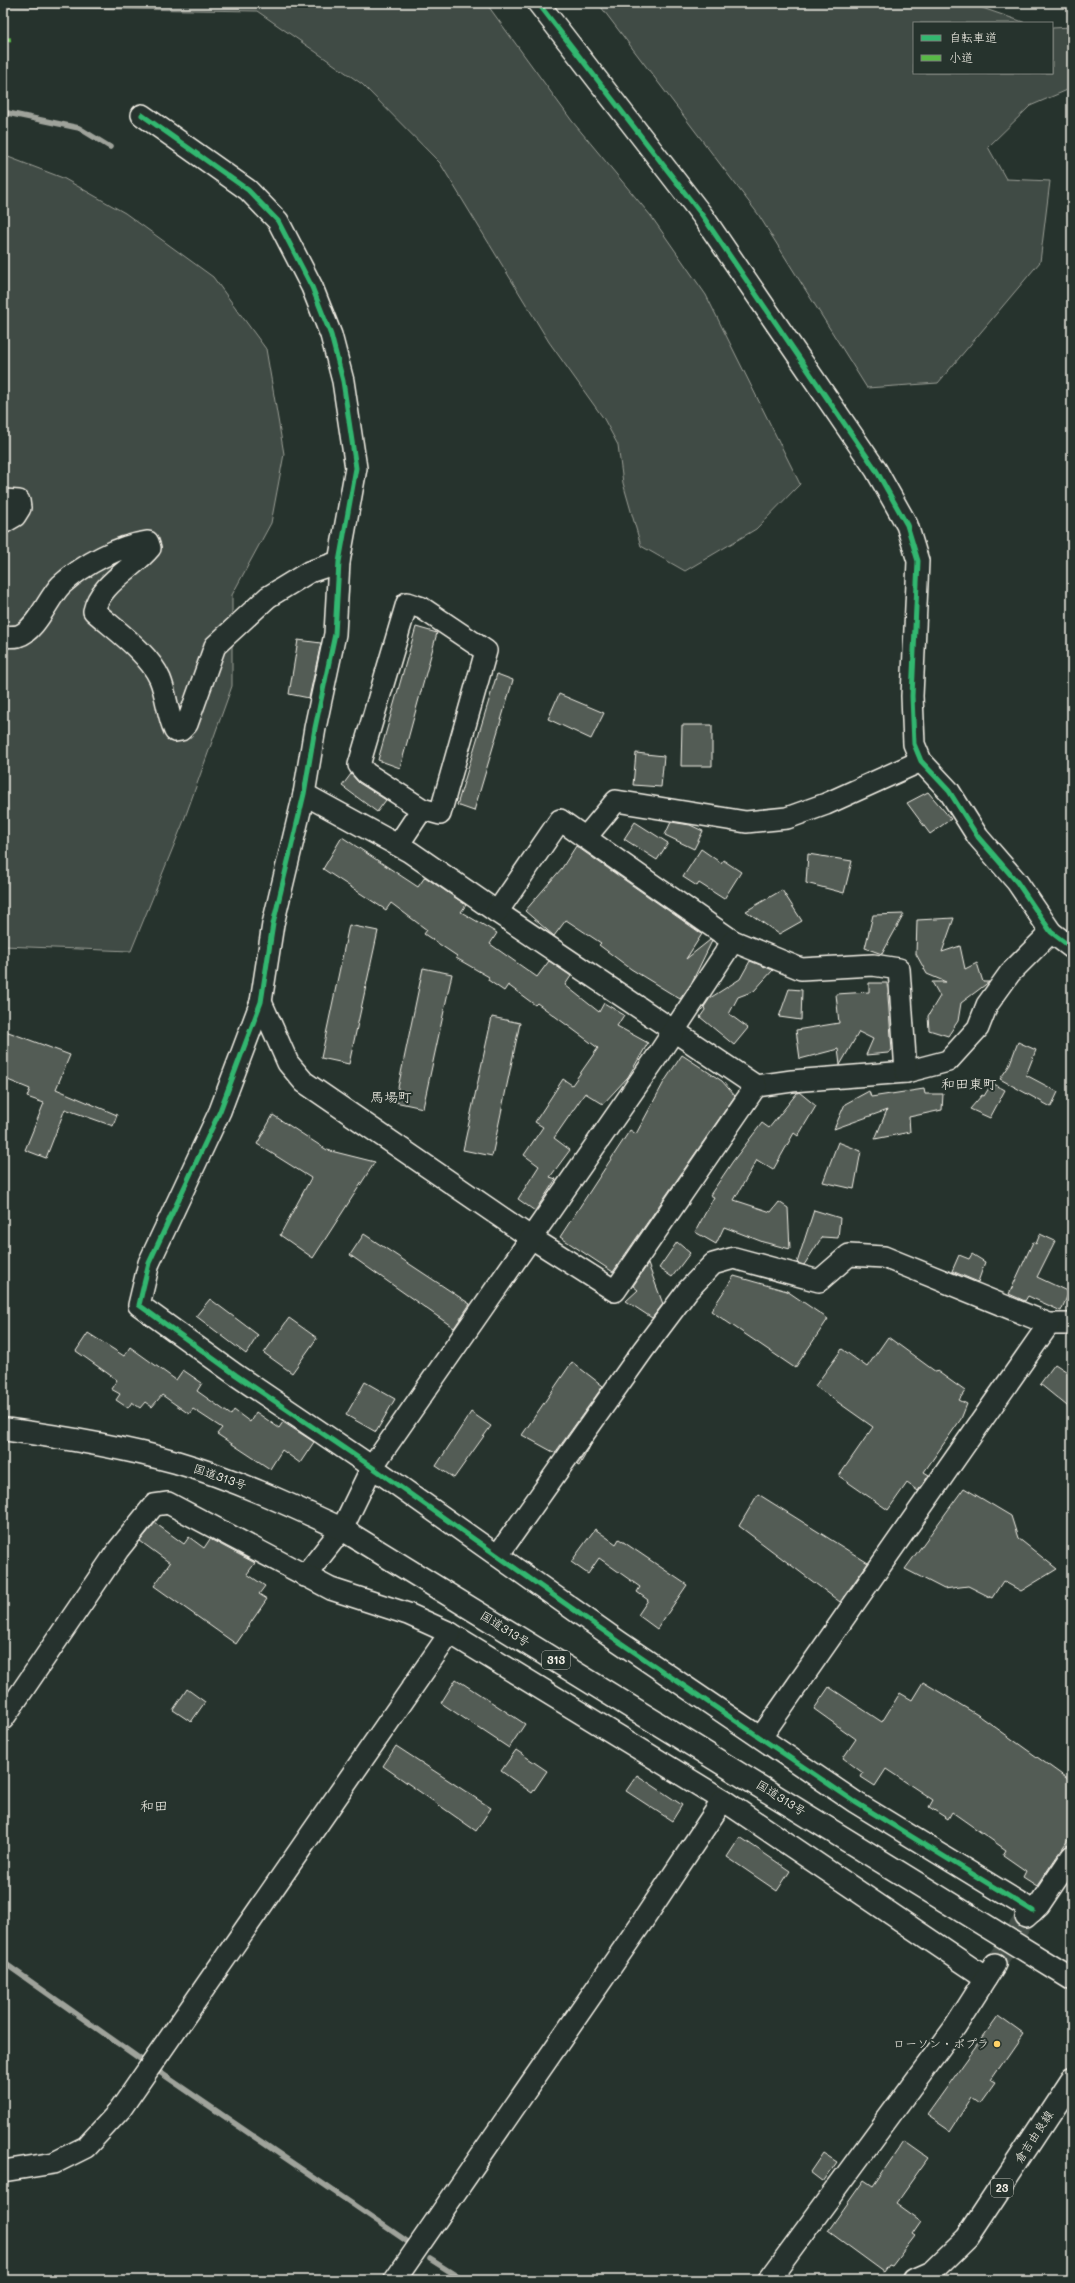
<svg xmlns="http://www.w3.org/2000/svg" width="1075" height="2283" font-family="Mali,'Klee One',sans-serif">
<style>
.green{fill:#414b45;stroke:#9a9e96}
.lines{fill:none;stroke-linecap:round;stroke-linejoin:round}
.stream{stroke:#9fa39b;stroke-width:5.5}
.building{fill:#525c55;stroke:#f4f1e8}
.minor-tunnel{stroke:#455049;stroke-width:21;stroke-dasharray:21 10;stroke-linecap:butt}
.minor-casing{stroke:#f4f1e8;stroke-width:24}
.major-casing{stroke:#f4f1e8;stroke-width:25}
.highway-casing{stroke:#f4f1e8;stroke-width:25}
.minor{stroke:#26332d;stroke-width:21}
.major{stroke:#26332d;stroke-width:22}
.highway{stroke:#26332d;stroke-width:22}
.quiet{stroke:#58b947;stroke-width:4;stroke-dasharray:8 4;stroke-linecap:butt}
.cycleway-casing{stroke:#26332d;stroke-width:8}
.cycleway{stroke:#33b770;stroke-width:5}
.poi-dot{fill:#ffd166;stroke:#26332d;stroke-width:1.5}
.labels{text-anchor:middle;stroke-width:4;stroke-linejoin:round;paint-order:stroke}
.shield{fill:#26332d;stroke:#b6b8b0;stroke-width:1}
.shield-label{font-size:11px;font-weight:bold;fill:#f4f1e8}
.street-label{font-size:12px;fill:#f4f1e8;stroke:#26332d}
.poi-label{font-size:12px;fill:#f4f1e8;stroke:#26332d;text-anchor:end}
.quarter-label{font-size:14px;fill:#f4f1e8;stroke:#26332d}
</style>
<rect width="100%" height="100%" fill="#26332d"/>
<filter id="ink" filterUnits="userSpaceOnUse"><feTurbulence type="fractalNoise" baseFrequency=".025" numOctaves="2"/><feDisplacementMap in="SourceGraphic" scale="8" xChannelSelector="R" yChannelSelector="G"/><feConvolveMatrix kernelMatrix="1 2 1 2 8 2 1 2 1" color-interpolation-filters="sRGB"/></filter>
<g filter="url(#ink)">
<g class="green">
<polygon points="3,3 486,3 572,121 651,216 706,295 800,484 756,529 685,571 641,546 623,483 618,445 604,419 549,342 440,163 362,84 257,11 3,7"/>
<polygon points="598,3 968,3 1026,23 914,23 914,73 1052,73 1052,28 1072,27 1072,88 1030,106 988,147 1006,179 1050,181 1040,262 938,383 867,388 758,214"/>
<polygon points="3,155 63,178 125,213 213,277 266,349 284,454 271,523 232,595 232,686 183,823 131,951 3,946"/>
</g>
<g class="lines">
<g class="stream">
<polyline points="3,112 79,128 110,147"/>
<polyline points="3,1962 143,2061"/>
<polyline points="161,2073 408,2242"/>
<polyline points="430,2259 463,2280"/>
</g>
</g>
<g class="building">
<polygon points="416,627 437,633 400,768 378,760"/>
<polygon points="298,640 321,643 309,698 289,694"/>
<polygon points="497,674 513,680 474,811 457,805"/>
<polygon points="559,694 604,713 591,739 548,719"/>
<polygon points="682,725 712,725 712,766 681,766"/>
<polygon points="636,753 664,756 661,787 633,785"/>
<polygon points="351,774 359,783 386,800 377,812 342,786"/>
<polygon points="928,792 951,819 930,834 907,803"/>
<polygon points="635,822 668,843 657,860 624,839"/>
<polygon points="671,822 690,825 703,831 694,849 665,835"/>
<polygon points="342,837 418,887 425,877 466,905 461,912 497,933 490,944 537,977 549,961 571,976 565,985 599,1012 604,1003 624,1015 617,1026 648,1043 628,1077 603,1104 585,1093 554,1138 570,1150 550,1177 556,1179 535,1211 518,1199 539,1166 524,1155 543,1127 535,1122 563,1079 572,1085 598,1048 537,1003 535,1005 508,985 504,991 488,980 489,977 456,958 457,956 424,934 427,930 391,903 386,910 323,869"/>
<polygon points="576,846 702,934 686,959 710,940 712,941 691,984 680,999 631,969 599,945 601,943 566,920 554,936 525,911 562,868"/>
<polygon points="701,849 721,863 723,860 741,872 724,899 699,883 697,886 683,877"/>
<polygon points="808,854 852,861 844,893 806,883"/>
<polygon points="782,890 802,921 779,934 746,911"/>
<polygon points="904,914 882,954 865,948 873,915"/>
<polygon points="954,918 942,952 960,946 965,969 977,963 983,982 989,982 961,1003 958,1021 948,1036 929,1030 928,1016 940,996 932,982 946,982 927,974 916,954 917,920"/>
<polygon points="349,925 378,931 349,1064 321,1058"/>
<polygon points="750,961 773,970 754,991 738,997 729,1014 748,1028 734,1045 700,1017 705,1010 704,1007 710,998 740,979"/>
<polygon points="423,968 452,974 423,1108 395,1102"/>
<polygon points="869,983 887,983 892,1050 888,1053 866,1055 873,1039 859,1032 840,1065 838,1049 800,1059 796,1030 839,1023 836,994 869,992"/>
<polygon points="789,989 802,990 801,1020 779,1017"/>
<polygon points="492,1017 520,1023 492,1156 463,1150"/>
<polygon points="3,1030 70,1055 56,1089 117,1115 113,1126 65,1109 46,1158 25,1150 44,1103 27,1097 30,1089 3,1078"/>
<polygon points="1018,1042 1036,1050 1026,1075 1058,1092 1051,1107 1000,1079 1009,1066"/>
<polygon points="682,1055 722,1081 735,1096 613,1272 560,1237 630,1130 636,1134 664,1082"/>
<polygon points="992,1083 1005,1090 990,1118 970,1109 982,1095 984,1096"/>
<polygon points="924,1089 925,1094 943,1094 942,1110 909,1117 910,1132 875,1139 887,1110 834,1129 845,1104 869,1091 871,1097"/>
<polygon points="799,1092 816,1106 798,1136 794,1133 773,1170 757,1160 734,1200 771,1212 779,1202 788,1208 790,1249 763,1242 724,1227 716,1244 695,1232 714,1197 710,1195 733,1161 762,1123 769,1128 797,1093"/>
<polygon points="273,1115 327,1150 375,1162 313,1258 280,1235 311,1178 257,1144"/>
<polygon points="838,1142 861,1151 854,1189 823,1182"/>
<polygon points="814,1210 840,1218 838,1238 822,1237 804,1265 797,1263"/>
<polygon points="364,1234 470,1304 454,1328 350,1255"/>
<polygon points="1040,1234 1055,1241 1037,1277 1069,1292 1061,1311 1028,1296 1025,1301 1009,1294 1033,1242 1036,1244"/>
<polygon points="677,1242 690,1253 672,1277 659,1268"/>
<polygon points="972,1254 985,1262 978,1282 952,1271 959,1255 969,1259"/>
<polygon points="648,1264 663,1304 652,1318 626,1301 638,1290 633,1286"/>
<polygon points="734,1276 787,1291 828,1319 795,1368 711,1311"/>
<polygon points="210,1299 258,1335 246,1354 196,1316"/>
<polygon points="289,1318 317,1338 292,1373 264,1353"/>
<polygon points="88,1333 124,1356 130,1347 176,1380 183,1370 202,1383 197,1391 231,1415 234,1410 250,1422 256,1412 279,1428 283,1422 314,1442 300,1463 282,1450 270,1469 217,1434 222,1428 193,1409 189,1414 162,1395 152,1407 145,1402 140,1408 132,1402 128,1408 116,1400 120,1394 111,1389 117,1380 76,1351"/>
<polygon points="888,1337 936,1372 937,1371 965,1391 959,1400 967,1404 961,1419 924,1472 929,1475 918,1491 907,1483 888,1510 839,1476 873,1427 815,1386 842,1349 867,1367"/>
<polygon points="572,1362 603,1386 555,1453 522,1435"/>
<polygon points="1055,1364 1072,1375 1072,1410 1040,1384"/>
<polygon points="365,1382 395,1399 376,1432 346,1415"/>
<polygon points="471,1412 491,1426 454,1478 436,1466"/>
<polygon points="592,1443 579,1466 577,1465"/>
<polygon points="964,1488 1011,1516 1018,1538 1057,1569 1021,1591 1003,1581 992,1598 968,1586 944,1589 905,1569"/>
<polygon points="758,1494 868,1563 840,1602 739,1526"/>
<polygon points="155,1523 184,1544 189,1537 204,1548 210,1539 255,1563 247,1574 265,1586 259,1594 267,1599 236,1644 154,1586 170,1563 140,1541"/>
<polygon points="595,1529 616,1544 619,1539 687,1585 657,1629 638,1615 648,1600 637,1592 640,1587 599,1558 588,1574 571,1562"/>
<polygon points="456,1679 525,1724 509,1748 441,1703"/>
<polygon points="923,1682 981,1717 1072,1782 1072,1834 1037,1886 1023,1877 1026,1871 1003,1855 1006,1850 952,1812 948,1819 929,1807 933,1800 886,1769 875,1786 861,1777 863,1773 843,1758 856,1739 814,1709 829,1687 882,1722 900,1693 912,1700"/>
<polygon points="187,1689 205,1702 191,1722 173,1710"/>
<polygon points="396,1746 491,1808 476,1831 383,1766"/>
<polygon points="516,1750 547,1771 532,1793 501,1771"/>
<polygon points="637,1775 682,1805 672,1821 626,1791"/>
<polygon points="740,1837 790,1871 777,1891 727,1857"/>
<polygon points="998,2016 1023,2034 991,2080 995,2082 980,2103 972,2097 950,2131 927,2115"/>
<polygon points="904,2141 928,2158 896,2203 921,2221 912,2234 915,2236 892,2266 889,2265 884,2272 828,2231 864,2180 873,2186"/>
<polygon points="823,2153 837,2162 823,2182 810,2172"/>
</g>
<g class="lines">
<polyline class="minor-tunnel" points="995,1964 1026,1917"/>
<defs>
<g id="minor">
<polyline points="538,3 702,215 876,470 907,525 918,561 912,696 914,744 921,761 949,791 978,837 1017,882 1051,932 1072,948"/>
<polyline points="142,115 248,190 278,221 312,287 331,335 343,381 356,468 339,562 335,634 315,728 304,794 273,924 261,1002 220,1111 149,1263 139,1305 236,1375 372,1467 618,1641 855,1802 1033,1911"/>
<polyline points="3,500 19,501 20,508 15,516 3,523"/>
<path d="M3 637C8 636 14 637 18 636 36 631 48 598 61 585 84 564 118 546 148 542L150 548C133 569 100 583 94 611 114 629 149 653 160 679 167 696 167 714 175 731L181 730 187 724 215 646 268 597 309 572 339 562"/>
<polyline points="304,794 410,852 497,912 756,1086 792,1081 906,1072 948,1061 978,1028 987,1005 1010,973 1051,932"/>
<polyline points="586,837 616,801 746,822 787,818 826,804 921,761"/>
<polyline points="398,845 422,809 440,814 486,651 422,608 407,603 359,765 366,773 422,809"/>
<polyline points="497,912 560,820 733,941 801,969 873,965 899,969 906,1072"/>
<polyline points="261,1002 288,1063 304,1082 530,1237 615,1291 756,1086"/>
<polyline points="498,1555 643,1350 688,1290 713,1264 734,1258 819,1281 849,1255 884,1257 1049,1324 1072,1324"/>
<polyline points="305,1576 342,1529 372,1467 656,1058 733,941"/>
<polyline points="3,1719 118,1550 154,1505 168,1503 331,1589 408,1614 450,1633 723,1800 986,1978"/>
<polyline points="761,1737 1049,1324"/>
<polyline points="1026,1917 1039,1905 1072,1856"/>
<polyline points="3,2171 54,2163 86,2147 120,2110 450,1633"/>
<polyline points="395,2280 642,1922 723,1800"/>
<polyline points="769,2280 955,2027 995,1964"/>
</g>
<polyline id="major" points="914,2280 932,2272 967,2238 1072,2079"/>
<path id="highway" d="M3 1429C62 1437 119 1446 176 1462 234 1479 288 1504 342 1529L1072 1979"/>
</defs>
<use href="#minor" class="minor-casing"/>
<use href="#major" class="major-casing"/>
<use href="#highway" class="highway-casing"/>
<use href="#minor" class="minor"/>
<use href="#major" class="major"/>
<use href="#highway" class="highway"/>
<polyline class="quiet" points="3,40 14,39"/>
<defs>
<g id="cycleway">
<polyline points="538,3 702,215 876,470 907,525 918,561 912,696 914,744 921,761 949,791 978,837 1017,882 1051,932 1072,948"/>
<polyline points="142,115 248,190 278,221 312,287 331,335 343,381 356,468 339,562 335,634 315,728 304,794 273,924 261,1002 220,1111 149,1263 139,1305 236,1375 372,1467 618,1641 855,1802 1033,1911"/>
</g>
</defs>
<use href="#cycleway" class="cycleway-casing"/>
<use href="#cycleway" class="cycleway"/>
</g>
</g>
<circle class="poi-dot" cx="997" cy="2044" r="4"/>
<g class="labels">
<g class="shield">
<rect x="542" y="1651" width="28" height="18" rx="3"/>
<rect x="991" y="2179" width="22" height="18" rx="3"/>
</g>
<g class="shield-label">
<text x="556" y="1664">313</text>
<text x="1002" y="2192">23</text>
</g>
<g class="street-label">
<text transform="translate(220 1477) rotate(19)" y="4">国道313号</text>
<text transform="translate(505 1629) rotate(32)" y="4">国道313号</text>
<text transform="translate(781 1798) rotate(32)" y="4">国道313号</text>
<text transform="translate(1034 2137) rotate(-57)" y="4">倉吉由良線</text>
</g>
<g class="poi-label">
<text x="989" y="2048">ローソン・ポプラ</text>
</g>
<g class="quarter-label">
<text x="969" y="1089">和田東町</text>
<text x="391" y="1102">馬場町</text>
<text x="154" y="1811">和田</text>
</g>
</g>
<rect width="1075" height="2283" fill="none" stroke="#26332d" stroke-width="16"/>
<rect x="8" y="8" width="1059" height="2267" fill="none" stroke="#f4f1e8" stroke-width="1.5" filter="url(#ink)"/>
<rect x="913" y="22" width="140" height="52" fill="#26332d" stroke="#787f78"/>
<rect x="921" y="35" width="20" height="6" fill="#33b770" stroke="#787f78"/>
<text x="949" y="42" font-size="12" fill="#f4f1e8">自転車道</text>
<rect x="921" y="55" width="20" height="6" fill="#58b947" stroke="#787f78"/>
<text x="949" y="62" font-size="12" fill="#f4f1e8">小道</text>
</svg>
